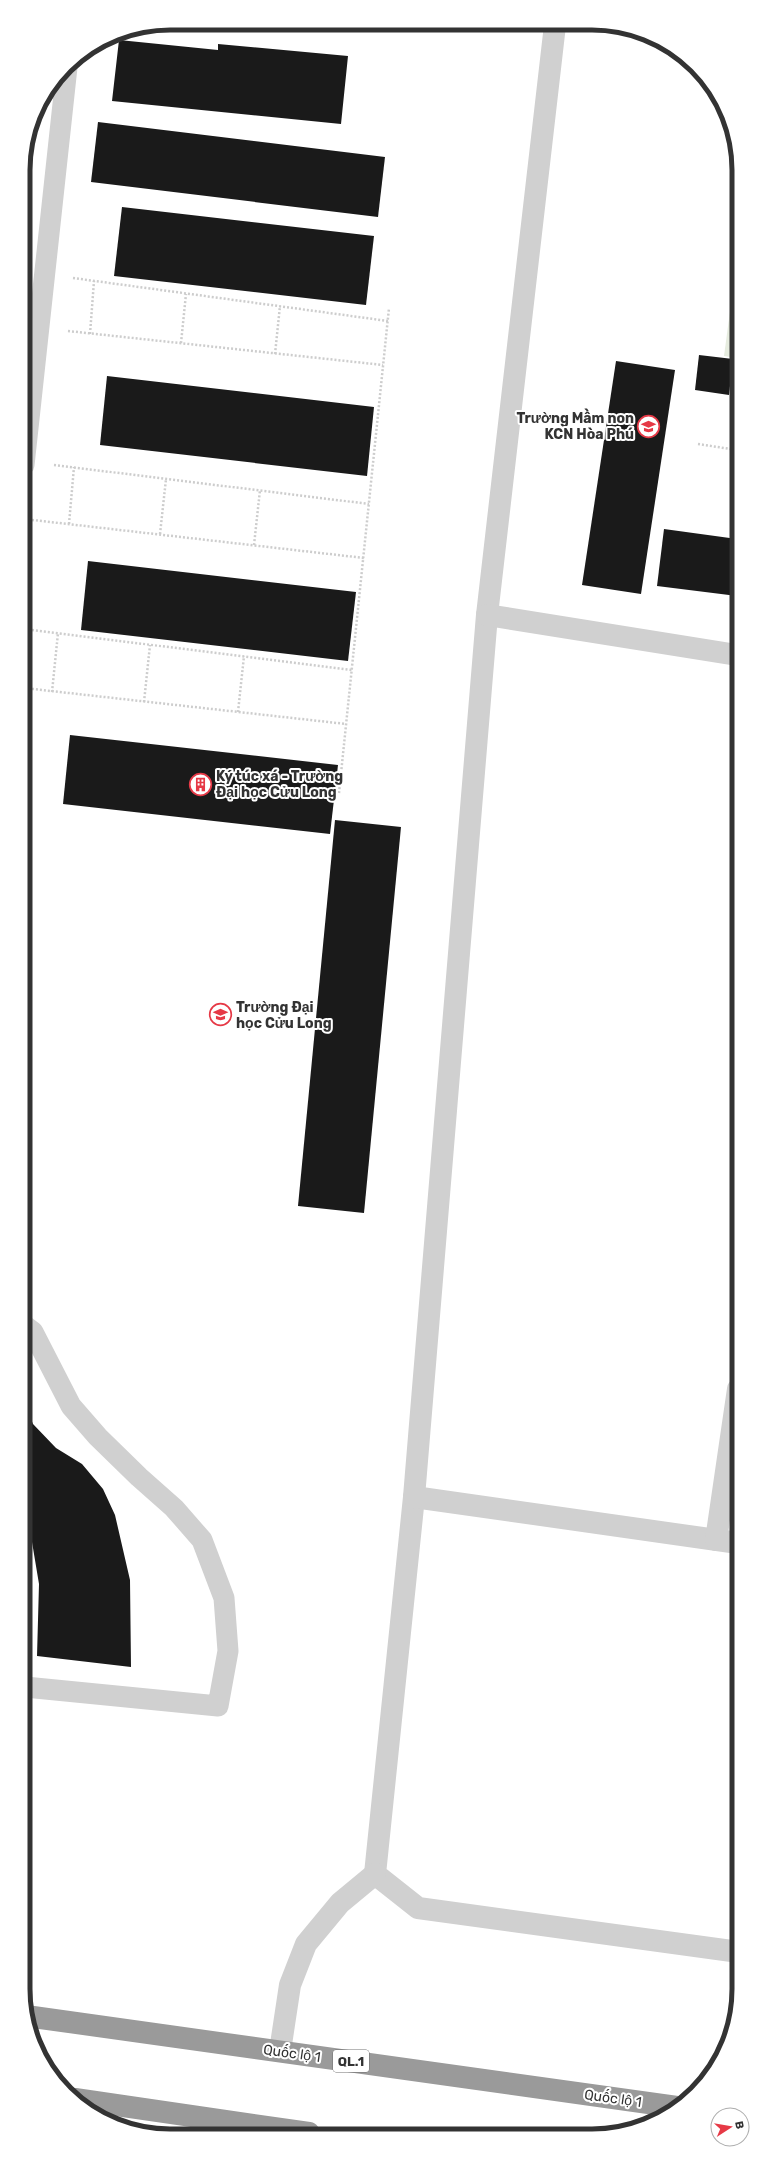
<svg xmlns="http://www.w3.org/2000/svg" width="762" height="2159" font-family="Rubik,sans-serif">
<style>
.green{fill:#e6ecdf}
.building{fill:#1a1a1a}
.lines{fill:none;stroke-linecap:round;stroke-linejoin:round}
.path{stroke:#cdcdcd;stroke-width:2.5;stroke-dasharray:2 2;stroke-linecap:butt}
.lane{stroke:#d0d0d0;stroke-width:21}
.street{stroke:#d0d0d0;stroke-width:22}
.highway{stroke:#9a9a9a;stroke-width:22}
.labels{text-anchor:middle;stroke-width:4;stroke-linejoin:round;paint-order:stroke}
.shield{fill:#fff;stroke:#707070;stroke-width:1}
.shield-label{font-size:13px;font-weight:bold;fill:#333}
.poi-label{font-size:14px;font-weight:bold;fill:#333;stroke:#fff;text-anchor:start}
.street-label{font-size:14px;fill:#333;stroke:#fff}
.rim{fill:none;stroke:#333;stroke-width:5}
</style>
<rect width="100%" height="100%" fill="#fff"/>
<g class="green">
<polygon points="736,267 736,358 724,356"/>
<polygon points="736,366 736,397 732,396"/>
</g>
<g class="building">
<polygon points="119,40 218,50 218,44 348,56 341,124 112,101"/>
<polygon points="98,122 385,157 378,217 91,182"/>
<polygon points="122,207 374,236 366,305 114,276"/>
<polygon points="699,355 733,359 729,395 695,390"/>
<polygon points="616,361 675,370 641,594 582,585"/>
<polygon points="107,376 374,407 367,476 100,445"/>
<polygon points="664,529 737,539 737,596 657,586"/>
<polygon points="88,561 356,592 348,661 81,630"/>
<polygon points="70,735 338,765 330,834 63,804"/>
<polygon points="335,820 401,827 364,1213 298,1206"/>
<polygon points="25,1404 33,1424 56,1448 82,1464 103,1489 115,1515 130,1580 131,1667 37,1656 39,1584 32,1542 25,1526"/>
</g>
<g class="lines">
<g class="path">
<polyline points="73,278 388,321"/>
<polyline points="734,324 736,324"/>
<polyline points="68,331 383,365"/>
<polyline points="90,334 94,281"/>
<polyline points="181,343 186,294"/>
<polyline points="275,354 280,306"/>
<polyline points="698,444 737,450"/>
<polyline points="54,465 369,504"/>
<polyline points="24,519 364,558"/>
<polyline points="69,524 74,467"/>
<polyline points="160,534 166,479"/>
<polyline points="254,545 260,490"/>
<polyline points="24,629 352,670"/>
<polyline points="24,688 346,724"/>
<polyline points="52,692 58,633"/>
<polyline points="144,702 150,645"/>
<polyline points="238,712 244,656"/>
<polyline points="339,793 389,308"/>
</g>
<g class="lane">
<polyline points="24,465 67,67"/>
<polyline points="25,1326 33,1332 71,1406 98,1437 139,1477 174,1508 202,1540 224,1598 228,1651 218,1706 25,1687"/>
</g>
<g class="street">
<polyline points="555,25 487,615 414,1497 375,1874 418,1908 739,1952"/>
<polyline points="487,615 737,655"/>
<polyline points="414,1497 738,1543"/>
<polyline points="716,1540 738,1389"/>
<polyline points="280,2051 290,1985 306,1944 340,1903 375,1874"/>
</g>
<g class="highway">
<polyline points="26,2016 677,2107"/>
<polyline points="75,2099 309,2133"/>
</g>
</g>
<defs>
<symbol id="school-ring" viewBox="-11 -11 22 22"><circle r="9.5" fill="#fff" stroke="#e63946" stroke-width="1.5"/><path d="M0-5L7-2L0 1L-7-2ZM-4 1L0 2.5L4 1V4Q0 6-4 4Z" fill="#e63946"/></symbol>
<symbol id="building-ring" viewBox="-11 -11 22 22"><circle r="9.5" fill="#fff" stroke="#e63946" stroke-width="1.5"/><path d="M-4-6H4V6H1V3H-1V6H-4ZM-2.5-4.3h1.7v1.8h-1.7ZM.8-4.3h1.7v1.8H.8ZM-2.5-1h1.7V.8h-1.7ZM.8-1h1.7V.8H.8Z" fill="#e63946"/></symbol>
<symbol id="university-ring" viewBox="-11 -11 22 22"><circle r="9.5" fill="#fff" stroke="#e63946" stroke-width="1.5"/><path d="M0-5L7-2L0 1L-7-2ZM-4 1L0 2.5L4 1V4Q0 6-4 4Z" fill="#e63946"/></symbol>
</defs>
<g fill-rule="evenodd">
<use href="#school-ring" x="636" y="414" width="25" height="25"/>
<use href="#building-ring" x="188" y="772" width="25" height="25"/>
<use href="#university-ring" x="208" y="1002" width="25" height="25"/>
</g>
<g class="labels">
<rect class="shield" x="333" y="2050" width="36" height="22" rx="3"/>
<g class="shield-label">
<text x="351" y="2066">QL.1</text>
</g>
<g class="poi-label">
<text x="634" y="423" text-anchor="end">Trường Mầm non<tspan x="634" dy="16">KCN Hòa Phú</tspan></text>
<text x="216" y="781">Ký túc xá - Trường<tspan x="216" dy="16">Đại học Cửu Long</tspan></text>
<text x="236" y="1012">Trường Đại<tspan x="236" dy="16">học Cửu Long</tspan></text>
</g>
<g class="street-label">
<text transform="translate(292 2053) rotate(8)" y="5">Quốc lộ 1</text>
<text transform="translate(613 2098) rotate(8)" y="5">Quốc lộ 1</text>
</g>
</g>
<path d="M0 0H762V2159H0ZM170 30H592A140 140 0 0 1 732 170V1989A140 140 0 0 1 592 2129H170A140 140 0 0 1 30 1989V170A140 140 0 0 1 170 30Z" fill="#fff" fill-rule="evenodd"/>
<path class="rim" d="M170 30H592A140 140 0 0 1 732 170V1989A140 140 0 0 1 592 2129H170A140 140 0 0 1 30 1989V170A140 140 0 0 1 170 30Z"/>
<g transform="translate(730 2127) rotate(78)"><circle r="19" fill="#ffffff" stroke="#adadad"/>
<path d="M0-3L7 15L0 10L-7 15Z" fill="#e63946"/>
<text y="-6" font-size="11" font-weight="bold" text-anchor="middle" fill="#333333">B</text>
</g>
</svg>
